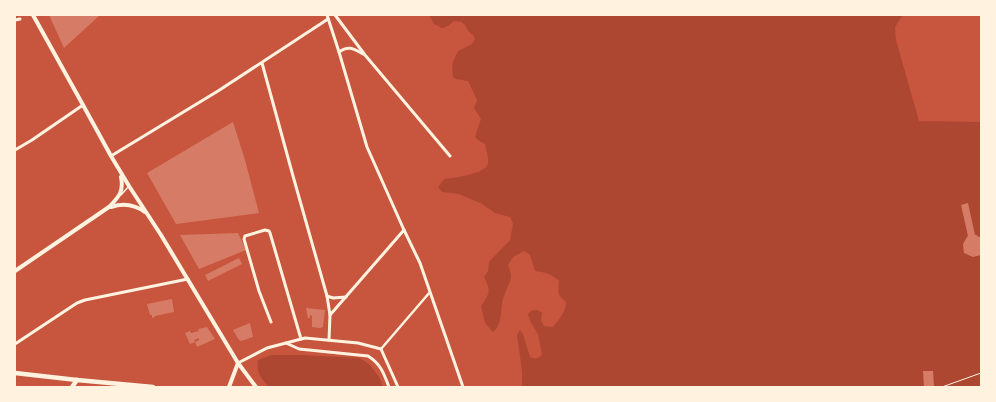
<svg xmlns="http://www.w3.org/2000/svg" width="996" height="402" font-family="'Work Sans',sans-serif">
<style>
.green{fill:#ae4732}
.building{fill:#d67c66}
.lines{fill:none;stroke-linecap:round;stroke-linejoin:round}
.path{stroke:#fff3e0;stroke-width:1}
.service{stroke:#fff3e0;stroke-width:1.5}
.pedestrian{stroke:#fff3e0;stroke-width:2.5}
.minor{stroke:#fff3e0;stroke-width:3}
.tertiary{stroke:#fff3e0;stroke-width:4}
.secondary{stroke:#fff3e0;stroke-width:4.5}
</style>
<rect width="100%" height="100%" fill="#c8553d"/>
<g class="green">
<path d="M429 15H903L895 27 896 40 919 121 981 122V387H522V371L517 335 520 330 523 334 530 357C535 359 538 359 542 355L538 334 530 321 528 314C532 309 537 309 542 313L541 320 544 326 553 327C559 319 566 312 566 302 557 295 558 292 559 281 552 274 544 272 535 271L530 255 524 251 513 257 508 265C510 269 511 274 511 278 509 285 505 292 503 299 500 310 503 324 493 332L485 323 481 306C490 293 491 291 484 277L488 271 489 262 510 240 513 224 510 217 495 213 482 204 459 194 442 192 438 187 444 179C453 178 482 174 487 166 490 160 486 151 485 144L478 140 475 137 481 119 474 108 477 100 468 81 456 79 453 77C451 66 453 61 458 51L472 44 475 39 473 35 468 31 465 25 461 22 454 21 448 26 442 28 434 24Z"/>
<path d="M271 355H300L360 358 370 365 379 377 383 387H269C261 378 256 373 258 360Z"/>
</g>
<g class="building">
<polygon points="49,15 100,15 64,48"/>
<polygon points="233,122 245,160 259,213 176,224 147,173"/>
<polygon points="968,203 975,235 976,235 981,238 981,255 973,257 964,253 963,244 967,237 968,236 961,205"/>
<polygon points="238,233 246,250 199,269 180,235"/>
<polygon points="239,258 242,264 208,281 205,275"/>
<polygon points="172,299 174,312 155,316 155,317 152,318 152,315 150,315 147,304"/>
<polygon points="306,308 325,310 323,325 323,327 320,328 312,327 312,316 310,315 310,318 308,318"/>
<polygon points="250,323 253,337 241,341 239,340 233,330"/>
<polygon points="207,327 215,339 197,347 195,342 199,340 199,338 194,340 195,342 190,344 185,333 190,331 191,333 199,331 198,329"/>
<polygon points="923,371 933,371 934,387 924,387"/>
</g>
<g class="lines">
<polyline class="path" points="942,387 981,373"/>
<polyline class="service" points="121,195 129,186"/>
<polyline class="pedestrian" points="381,349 430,292"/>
<g class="minor">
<polyline points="327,15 339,52 367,147 404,230 420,263 463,387"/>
<polyline points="335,15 365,55 450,156"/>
<polyline points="15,20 20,19"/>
<path d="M339 52C349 45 354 49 363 54"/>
<polyline points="262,63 293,176 327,296 330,315 329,340"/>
<polyline points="15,150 32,140 83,105"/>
<polyline points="111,156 218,91 328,19"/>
<polyline points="327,296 333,298 346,297"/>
<polyline points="330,315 404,230"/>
<polyline points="271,322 259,291 244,239 245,236 265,230 269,231 270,233 301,339"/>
<path d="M286 343 299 349 368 356C381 364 384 374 389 387"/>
<polyline points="15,344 77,303 85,300 188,279"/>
<polyline points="238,363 267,348 305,338 358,343 381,349 398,387"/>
</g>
<g class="tertiary">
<polyline points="33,15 83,105 111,156 129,186 161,235 238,363 256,387"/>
<path d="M111 207C123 203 135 205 145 212"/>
<path d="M15 271 109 207C119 197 124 191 121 177"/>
<polyline points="229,387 238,363"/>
</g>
<g class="secondary">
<polyline points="15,373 77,380 153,387"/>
<polyline points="72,387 77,380"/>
</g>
</g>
<rect width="996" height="402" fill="none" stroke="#fff3e0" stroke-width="32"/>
</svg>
